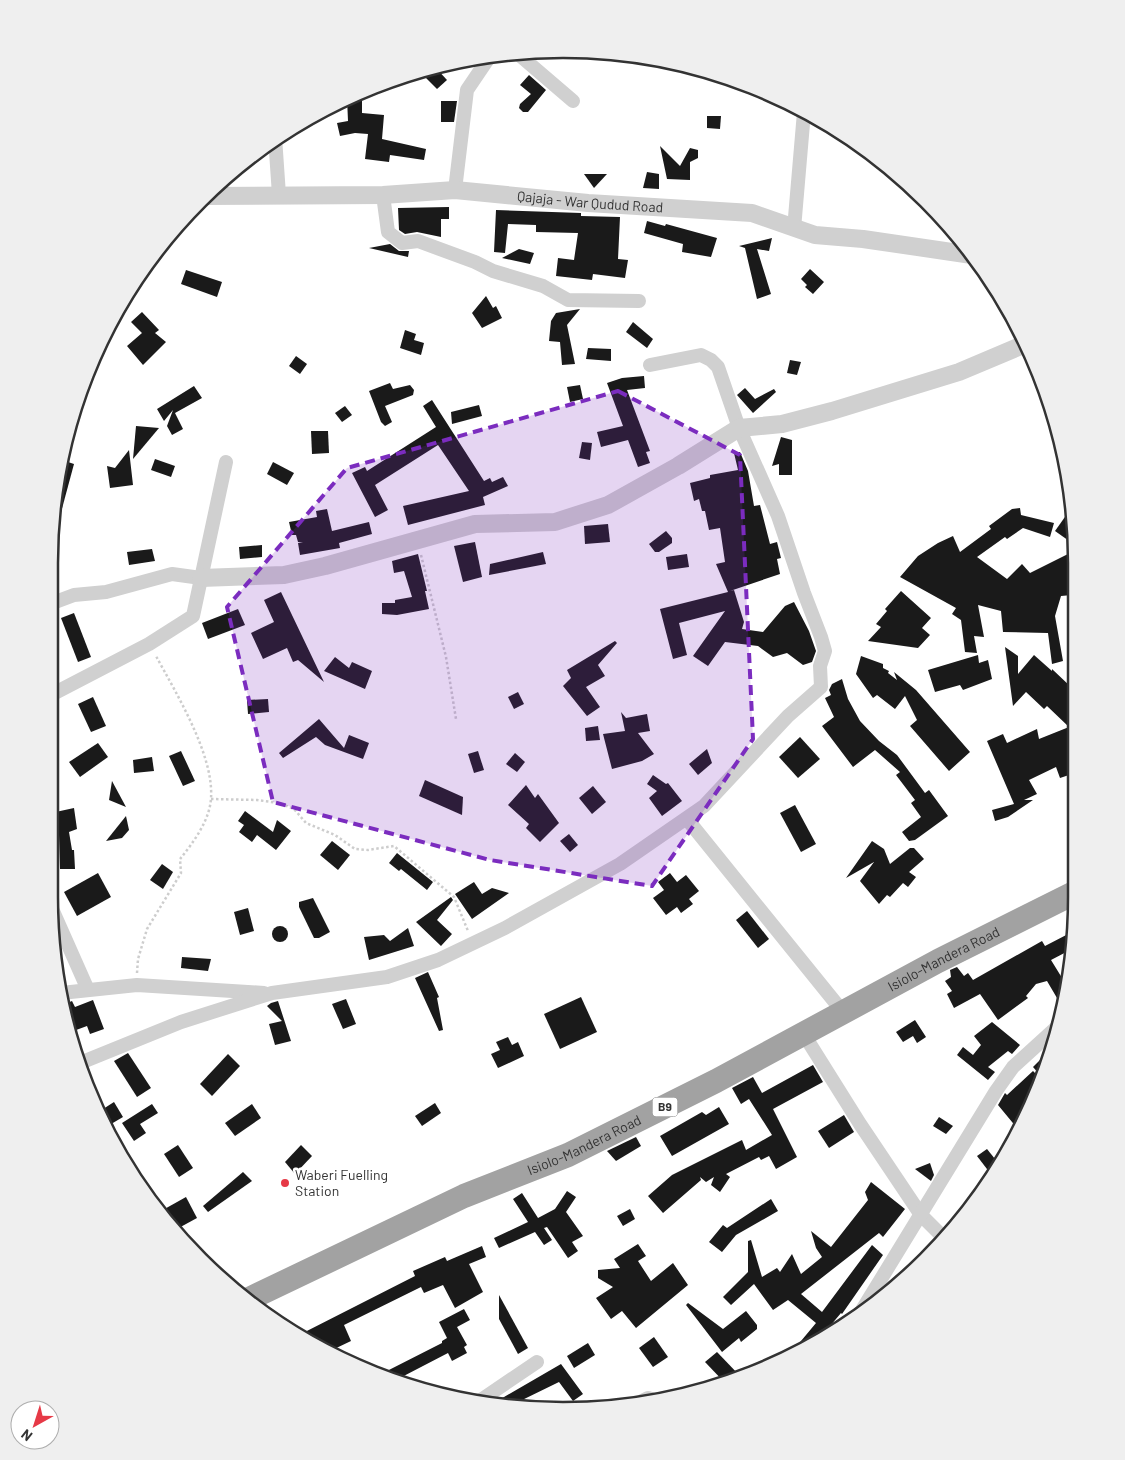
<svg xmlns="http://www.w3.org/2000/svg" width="1125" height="1460" viewBox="0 0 1125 1460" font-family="Barlow,sans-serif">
  <rect width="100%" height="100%" fill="#fff"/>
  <g fill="#1a1a1a">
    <polygon points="435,67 447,80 437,89 424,76"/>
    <polygon points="529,75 546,90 528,112 523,112 519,108 520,104 531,94 520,85"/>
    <polygon points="362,90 362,113 384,115 382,139 426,149 424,160 390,155 389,162 365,159 368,134 355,133 340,136 337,123 348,121 347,98"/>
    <polygon points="441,101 457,101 454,122 441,122"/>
    <polygon points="707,116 721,116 720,129 707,128"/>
    <polygon points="660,146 680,166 690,148 698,150 698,158 690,162 690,180 667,179"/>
    <polygon points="647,172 659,174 659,189 643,188"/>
    <polygon points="584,174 607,174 594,188"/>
    <polygon points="449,207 449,219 441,219 441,237 417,232 405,234 399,230 398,208"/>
    <polygon points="496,210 581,213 581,216 620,217 618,259 628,260 625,278 593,274 592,280 556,276 558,258 574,260 578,233 536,232 536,225 508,224 505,253 494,252"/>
    <polygon points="647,221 665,226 666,224 717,238 711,257 682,252 683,244 644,233"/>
    <polygon points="772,238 769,251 757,249 771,294 757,299 745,248 739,246"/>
    <polygon points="390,244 399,251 409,251 408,257 369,248"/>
    <polygon points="519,249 534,253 530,264 502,258"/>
    <polygon points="810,269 824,282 813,294 805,287 807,285 801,279"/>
    <polygon points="186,270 222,282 217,297 181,284"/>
    <polygon points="486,296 493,308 496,306 502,318 482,328 472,313"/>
    <polygon points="580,309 567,325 575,364 562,365 560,342 549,341 551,321 556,313"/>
    <polygon points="142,312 159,330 155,333 166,342 143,365 127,346 142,333 131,322"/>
    <polygon points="633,322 653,339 647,348 626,332"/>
    <polygon points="405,330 416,334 414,340 424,343 421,355 400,348"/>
    <polygon points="588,348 611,349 611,361 586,359"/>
    <polygon points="296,356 307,364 300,374 289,366"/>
    <polygon points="790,360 801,362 797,375 787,373"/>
    <polygon points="644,376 645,388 627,390 650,451 646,452 650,463 638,467 628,440 601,447 597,432 623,426 607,383 622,378"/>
    <polygon points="390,383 393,389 410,385 414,390 413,395 385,406 392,422 385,426 381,422 369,391"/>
    <polygon points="580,385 583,399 570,402 567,387"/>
    <polygon points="194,386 202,398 175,413 183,429 172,435 167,426 173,410 164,421 157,409"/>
    <polygon points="745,388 755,399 774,389 776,392 753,413 737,395"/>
    <polygon points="432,400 484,481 490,478 492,482 503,477 508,486 483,497 485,505 408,525 403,506 469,491 438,445 375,485 388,510 375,517 352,473 365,467 367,471 436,427 423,406"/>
    <polygon points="479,405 482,416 452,424 451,412"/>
    <polygon points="345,406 352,415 342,422 335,413"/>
    <polygon points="136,426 159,428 133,459"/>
    <polygon points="311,431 328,431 329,453 312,454"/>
    <polygon points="781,437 792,440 792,475 779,475 779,464 772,466"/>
    <polygon points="582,442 592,443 590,460 579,458"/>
    <polygon points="129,450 133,485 110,488 107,466 115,468"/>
    <polygon points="740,452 748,471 754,506 760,505 770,544 777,542 781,558 777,559 780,574 730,591 734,590 744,622 742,629 763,632 785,606 794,602 809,631 816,651 812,662 803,665 787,653 773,657 758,646 725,642 708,666 693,656 725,611 679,623 687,655 673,659 660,609 728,592 716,564 725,562 720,528 709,530 705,511 702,511 699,499 694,501 690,483 710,478 710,475 738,470 734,453"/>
    <polygon points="155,459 175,466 171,477 151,470"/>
    <polygon points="62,460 74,464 60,516 52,515"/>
    <polygon points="273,462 294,473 287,485 267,474"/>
    <polygon points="1072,507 1072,543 1055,531"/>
    <polygon points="1020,508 1021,515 1054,523 1050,537 1023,528 1007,539 1005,537 977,557 1007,579 1022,564 1030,573 1072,552 1072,595 1061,596 1055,616 1063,661 1052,664 1048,633 1003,632 1001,611 978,605 984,637 974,636 977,653 965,652 961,620 952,614 956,608 900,577 918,556 938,543 953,536 960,552 991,529 989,526 1012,509"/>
    <polygon points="327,509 332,531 369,522 372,534 339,543 340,548 300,555 298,543 303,543 298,542 296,535 292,535 289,522 317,517 316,511"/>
    <polygon points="608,524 610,542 585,544 584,526"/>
    <polygon points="666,531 672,538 672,543 659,552 655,552 649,544"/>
    <polygon points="475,542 482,577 463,582 454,546"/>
    <polygon points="262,545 262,557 240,559 239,547"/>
    <polygon points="152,549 155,561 129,565 127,552"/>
    <polygon points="543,552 546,564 489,575 490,564"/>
    <polygon points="418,554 427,591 425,591 429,609 397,615 382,614 382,603 395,603 395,600 412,597 404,571 394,573 392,561"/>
    <polygon points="687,554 689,567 668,570 666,557"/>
    <polygon points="901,591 931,618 922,628 930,635 918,648 868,641 881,627 876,624 887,611 885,609"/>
    <polygon points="281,592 324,682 298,660 293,662 287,648 263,659 251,633 274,622 264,600"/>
    <polygon points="238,609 245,625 208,639 202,623"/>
    <polygon points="74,613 91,657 78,662 61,618"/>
    <polygon points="615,641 617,643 598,665 605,676 586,687 600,707 587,716 563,686 571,678 567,670"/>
    <polygon points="1005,647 1018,656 1018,674 1034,655 1052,671 1052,669 1071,687 1068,691 1072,696 1072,774 1060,778 1056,767 1029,780 1037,794 1024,800 1033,800 1008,817 995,821 992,810 1014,804 987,741 1003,734 1007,743 1037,729 1039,739 1069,727 1047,706 1044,709 1026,692 1013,706"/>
    <polygon points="978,655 979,663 988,660 992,679 963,690 960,685 935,692 928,670"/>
    <polygon points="861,656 883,664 883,668 889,671 888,673 897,680 894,672 916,690 970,752 949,771 910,726 917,720 905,696 895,709 877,695 873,698 856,674"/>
    <polygon points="335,657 349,668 352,662 372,671 365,689 324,671"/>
    <polygon points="842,679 848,699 860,721 879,741 897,755 925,793 929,790 948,816 915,840 909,841 902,832 921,817 911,803 915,800 896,775 900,772 875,750 853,767 822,726 834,717 825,698 831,695 829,690 832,684"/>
    <polygon points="518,692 524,704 514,709 508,697"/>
    <polygon points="93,697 106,726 91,732 78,704"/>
    <polygon points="268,699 269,712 248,714 247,700"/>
    <polygon points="621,712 626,718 647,714 650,731 638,733 654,754 642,761 612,769 603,734 625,731"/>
    <polygon points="319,719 344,748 349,735 369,743 363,759 325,745 316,737 283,758 279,753"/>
    <polygon points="598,726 600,740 586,741 585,728"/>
    <polygon points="800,737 820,759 798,778 779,757"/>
    <polygon points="98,743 108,757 80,777 69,762"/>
    <polygon points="707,749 712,763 698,775 689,764"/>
    <polygon points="181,751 195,781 183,786 169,756"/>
    <polygon points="478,751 484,770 474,773 468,754"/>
    <polygon points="515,753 525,762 517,772 506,764"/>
    <polygon points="152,757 154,771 134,773 133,760"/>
    <polygon points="653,775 666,784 668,783 682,801 662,816 649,798 657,791 647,784"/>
    <polygon points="425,780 463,797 462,815 419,796"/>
    <polygon points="112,781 126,807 109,800"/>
    <polygon points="526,785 535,798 538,794 559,823 540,842 526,828 529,824 508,805"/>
    <polygon points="593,786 606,802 592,814 579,798"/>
    <polygon points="795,805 816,844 801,852 780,813"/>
    <polygon points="74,808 77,829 69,832 72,850 74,850 75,869 60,869 59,835 55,835 51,813"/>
    <polygon points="245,811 273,832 277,820 291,831 276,850 257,835 252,842 239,832 244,825 238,821"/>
    <polygon points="126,816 129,830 122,838 106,841"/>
    <polygon points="569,834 578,845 570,852 560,841"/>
    <polygon points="332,841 350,855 338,870 320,855"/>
    <polygon points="872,841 884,849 890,864 910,848 914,848 924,859 909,872 916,877 908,887 903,883 890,897 887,895 879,904 860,881 874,862 846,878"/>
    <polygon points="397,853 433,882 427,890 401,869 399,871 389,863"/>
    <polygon points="162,864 173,872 163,889 150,880"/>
    <polygon points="98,873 111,897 77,916 64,892"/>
    <polygon points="670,873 677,882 686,875 699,891 689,899 693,904 681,913 677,907 666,915 653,898 664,890 658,882"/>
    <polygon points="474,882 482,894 492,888 509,893 472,919 455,894"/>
    <polygon points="451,897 453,900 437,920 452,934 441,946 416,922"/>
    <polygon points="313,898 330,932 319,938 314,938 299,907 299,902"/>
    <polygon points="248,908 254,931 240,935 234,912"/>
    <polygon points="747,911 769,939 758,948 736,920"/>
    <circle cx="280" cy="934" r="8"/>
    <polygon points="408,928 414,946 369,960 364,937 384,935 390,941"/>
    <polygon points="1072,932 1072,949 1051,960 1067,986 1065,993 1057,998 1047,981 1036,984 1026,996 1028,998 998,1020 980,994 954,1008 947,994 952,991 945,981 951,977 950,970 957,967 964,976 968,973 973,980 1042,941 1045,946"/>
    <polygon points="182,957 211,959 208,971 181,968"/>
    <polygon points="428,972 439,997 437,998 443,1030 439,1031 415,978"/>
    <polygon points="581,997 597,1032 560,1049 544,1014"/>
    <polygon points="346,999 356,1024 343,1029 332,1004"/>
    <polygon points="93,1000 104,1029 90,1034 87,1026 68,1033 63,1005 72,1001 75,1007"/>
    <polygon points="278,1001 291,1041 275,1045 269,1024 282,1021 267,1006 271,1003"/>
    <polygon points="915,1020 926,1037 917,1043 913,1036 903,1042 896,1032"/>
    <polygon points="992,1022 1020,1045 1012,1054 1008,1051 988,1067 995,1072 988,1080 957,1055 963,1047 973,1055 981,1045 974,1036"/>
    <polygon points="508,1037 512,1045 518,1042 524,1056 498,1068 491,1054 500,1050 496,1042"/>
    <polygon points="1052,1048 1049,1063 1040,1075 1033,1067"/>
    <polygon points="128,1053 151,1088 137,1097 114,1061"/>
    <polygon points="228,1054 240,1066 212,1096 200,1084"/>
    <polygon points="813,1065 823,1082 773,1109 797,1157 776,1169 769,1156 761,1160 759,1157 726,1174 730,1177 720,1192 711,1185 714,1177 706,1182 700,1177 701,1180 663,1213 648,1196 672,1175 742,1140 746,1150 772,1135 749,1099 741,1104 732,1088 753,1077 762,1093"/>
    <polygon points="1033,1071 1041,1079 1017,1128 998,1105 1005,1093 1007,1095"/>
    <polygon points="114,1102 123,1117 106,1127 100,1111"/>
    <polygon points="435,1103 441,1113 422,1126 415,1116"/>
    <polygon points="152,1104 158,1113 140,1124 146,1133 134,1141 122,1123"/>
    <polygon points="252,1104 261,1118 235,1136 225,1123"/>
    <polygon points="719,1107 729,1124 672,1156 660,1136 702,1112 706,1115"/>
    <polygon points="844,1115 854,1132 829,1148 818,1131"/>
    <polygon points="939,1117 953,1126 946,1134 933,1126"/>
    <polygon points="636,1137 641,1146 616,1161 607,1151"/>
    <polygon points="178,1145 193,1168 179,1177 164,1154"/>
    <polygon points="301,1145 312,1156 295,1174 285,1162"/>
    <polygon points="987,1149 999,1164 990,1173 977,1156"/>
    <polygon points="930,1163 934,1175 931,1181 915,1169"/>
    <polygon points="243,1172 252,1181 208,1212 203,1206"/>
    <polygon points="871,1182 905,1209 883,1237 879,1233 801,1294 822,1312 872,1245 883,1255 842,1314 841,1313 820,1338 791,1353 816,1323 788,1300 773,1310 754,1284 731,1305 723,1297 748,1272 748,1241 751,1240 762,1277 777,1268 780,1272 792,1254 801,1274 822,1257 816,1248 811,1231 831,1247 868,1200 865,1192"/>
    <polygon points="567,1191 576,1197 566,1212 583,1236 572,1242 578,1251 568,1258 547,1227 544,1228 552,1240 544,1245 535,1232 499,1248 494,1238 528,1222 513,1199 522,1193 538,1218 555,1209"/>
    <polygon points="186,1197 197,1218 175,1230 161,1211"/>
    <polygon points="771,1199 778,1211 736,1235 722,1252 709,1242 723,1225 727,1228"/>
    <polygon points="630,1209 635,1219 623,1226 617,1216"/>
    <polygon points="638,1244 646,1256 638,1261 651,1281 673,1263 688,1285 636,1328 622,1311 611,1319 596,1298 613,1287 598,1278 598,1270 620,1268 614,1259"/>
    <polygon points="482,1246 486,1257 469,1264 483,1292 455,1308 443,1285 424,1293 421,1287 344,1325 351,1341 330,1351 306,1343 297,1336 415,1276 413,1271 445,1257 447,1261"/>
    <polygon points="499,1295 528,1348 518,1354 499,1319"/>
    <polygon points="688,1303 723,1329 746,1311 757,1325 757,1329 741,1342 739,1338 722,1352 686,1305"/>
    <polygon points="464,1309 470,1320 457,1327 467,1345 464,1347 467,1353 452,1361 448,1353 396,1380 381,1374 442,1343 442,1341 447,1338 439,1322"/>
    <polygon points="654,1337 668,1357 653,1367 639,1348"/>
    <polygon points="588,1343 595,1355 574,1368 567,1356"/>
    <polygon points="717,1352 741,1377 726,1384 705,1362"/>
    <polygon points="561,1364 583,1394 573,1401 559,1382 516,1403 520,1409 492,1404"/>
  </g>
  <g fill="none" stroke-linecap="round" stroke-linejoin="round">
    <g stroke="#cdcdcd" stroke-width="2.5" stroke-dasharray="2.5 2.5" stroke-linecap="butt">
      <polyline points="421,555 446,657 456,719"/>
      <polyline points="211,799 257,800 279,803 294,809 306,823 335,835 355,849 368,850 394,846 454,897 468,931"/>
      <path d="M137 973 138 959 147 929 181 873 180 859C193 843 210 820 211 798 214 755 176 693 156 656"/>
    </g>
    <g stroke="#d0d0d0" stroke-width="14">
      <polyline points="517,53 573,101"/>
      <polyline points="275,137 279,195"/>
      <polyline points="455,190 467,90 490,56"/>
      <polyline points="383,195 388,232 402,243 418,241 475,262 493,271 543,286 568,300 639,301"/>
      <polyline points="794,229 804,112"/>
      <polyline points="50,604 74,595 106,592 172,574 201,578"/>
      <polyline points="49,696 149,644 193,616 226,462"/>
      <polyline points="687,819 843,1012"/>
      <polyline points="49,902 88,990"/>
      <polyline points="61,993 137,985 264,993"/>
      <polyline points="803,1033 860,1124 921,1215 944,1238"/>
      <polyline points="80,1063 181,1022 272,993 387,977 438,960 505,928 620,864 704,806 788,716 821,687 820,666 825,651 821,637 804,593 778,516 739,428 718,367 711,360 701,355 650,365"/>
      <polyline points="859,1315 996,1091 1013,1067 1057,1027"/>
      <polyline points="642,1401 648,1398 651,1399"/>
      <polyline points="478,1402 537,1362"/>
    </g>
    <g stroke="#d0d0d0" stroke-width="18">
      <path id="s1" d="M203 196 383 195 455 190 588 203 752 213 815 235 863 239 972 255"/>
      <polyline points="201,578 284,575 325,566 475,524 555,522 608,505 678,466 739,428 782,424 832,411 959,372 1023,345"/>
    </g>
    <path stroke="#a2a2a2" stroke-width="24" id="s2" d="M249 1299 464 1196 568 1155 716 1081 938 961 1072 894"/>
  </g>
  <path fill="#7b2cbf" fill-opacity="0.2" stroke="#7b2cbf" stroke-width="4" stroke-dasharray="10 6" stroke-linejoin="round" d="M618 391 740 455 753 739 652 886 490 860 273 802 227 607 347 468Z"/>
  <circle fill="#e63946" stroke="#fff" stroke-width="2" cx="285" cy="1183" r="5"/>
  <g text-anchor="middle" stroke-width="5" stroke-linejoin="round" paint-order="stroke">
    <rect fill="#fff" stroke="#707070" stroke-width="1" x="652.5" y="1097.5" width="25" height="19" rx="4"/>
    <g font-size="12" font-weight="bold" fill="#333">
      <text x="665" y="1111">B9</text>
    </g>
    <g font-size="14" fill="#333" stroke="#fff">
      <text dy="5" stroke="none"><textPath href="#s1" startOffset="388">Qajaja - War Qudud Road</textPath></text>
      <text dy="5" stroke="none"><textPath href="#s2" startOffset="774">Isiolo-Mandera Road</textPath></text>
      <text dy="5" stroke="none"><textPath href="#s2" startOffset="369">Isiolo-Mandera Road</textPath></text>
    </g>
    <g font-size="14" fill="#333" stroke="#fff" text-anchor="start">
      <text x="295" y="1180">Waberi Fuelling<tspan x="295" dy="16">Station</tspan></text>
    </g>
  </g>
  <path d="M0 0H1125V1460H0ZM563 58H563A505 505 0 0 1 1068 563V897A505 505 0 0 1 563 1402H563A505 505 0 0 1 58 897V563A505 505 0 0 1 563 58Z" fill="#efefef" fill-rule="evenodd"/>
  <path fill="none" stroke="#333" stroke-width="2.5" d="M563 58H563A505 505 0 0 1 1068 563V897A505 505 0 0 1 563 1402H563A505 505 0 0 1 58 897V563A505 505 0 0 1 563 58Z"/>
  <g transform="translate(35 1425) rotate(219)"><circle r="24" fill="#ffffff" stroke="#adadad"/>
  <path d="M0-4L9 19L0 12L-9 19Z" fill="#e63946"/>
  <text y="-8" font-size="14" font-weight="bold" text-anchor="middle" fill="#333333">N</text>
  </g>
</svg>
